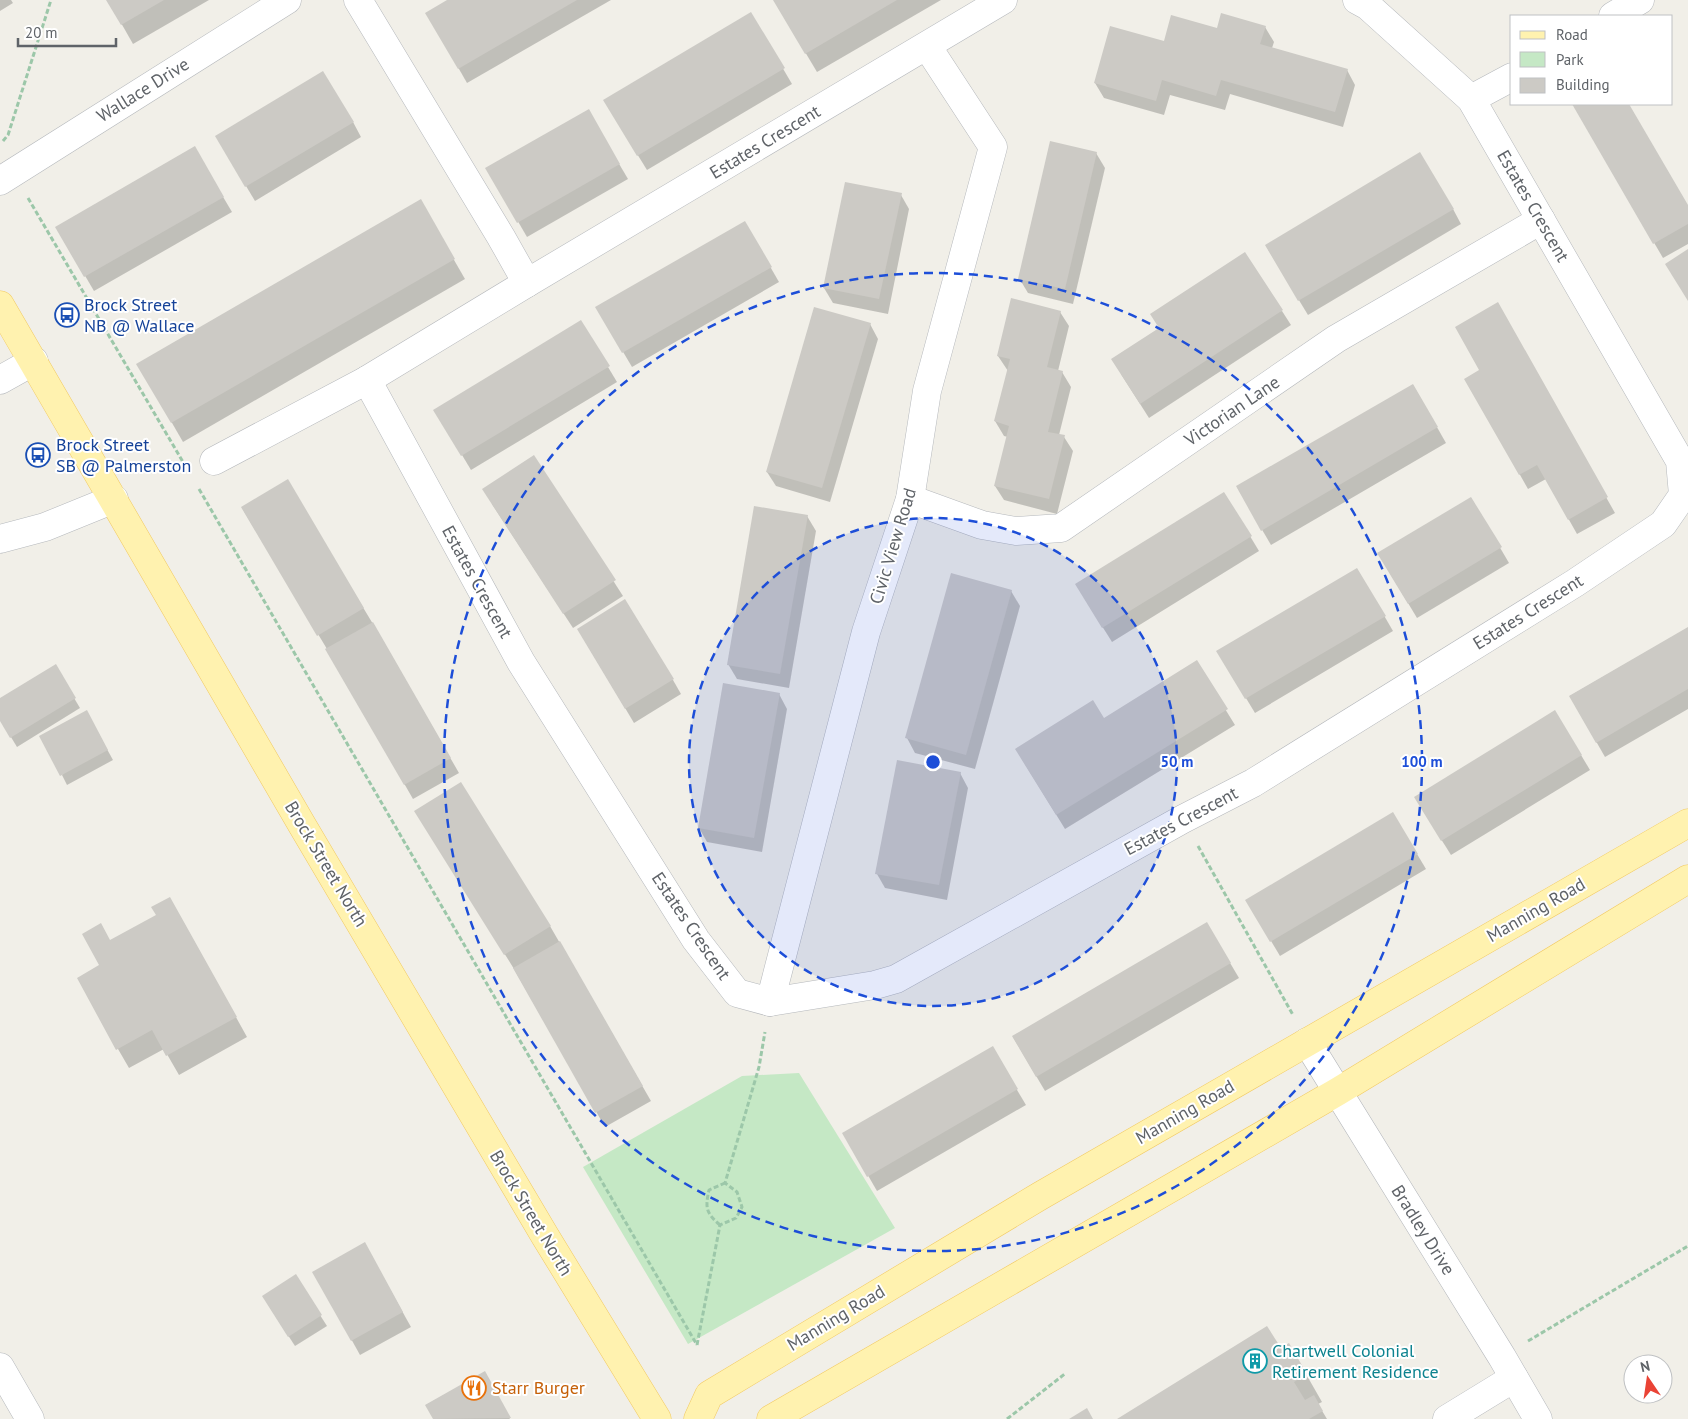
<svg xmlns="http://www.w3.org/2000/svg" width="1688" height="1419" viewBox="0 0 1688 1419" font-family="'PT Sans',sans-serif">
  <rect width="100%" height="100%" fill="#f1efe8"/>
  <polygon fill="#c5e8c5" points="799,1073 895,1228 688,1344 583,1167 742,1076"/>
  <g fill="#0003">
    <polygon points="0,0 11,0 13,3 0,11"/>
    <polygon points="108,0 209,0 133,44"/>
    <polygon points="449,0 611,0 467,83 427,13"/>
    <polygon points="774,0 941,0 817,72"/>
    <polygon points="751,14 792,84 647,170 613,115"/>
    <polygon points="1265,27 1274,42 1272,48 1347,70 1355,85 1343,127 1230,94 1225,110 1170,95 1164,115 1104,98 1095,83 1165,43 1218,30"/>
    <polygon points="1573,104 1628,104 1688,208 1688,244 1663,258"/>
    <polygon points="588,111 628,179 527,237 487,168"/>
    <polygon points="353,122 361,137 255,201 216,136"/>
    <polygon points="194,148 232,212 94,291 57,228"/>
    <polygon points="1096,153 1105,168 1073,304 1028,293 1019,278"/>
    <polygon points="901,195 909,209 888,314 833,303 824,288"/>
    <polygon points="420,201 465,279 183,442 138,364"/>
    <polygon points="1453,209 1461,224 1308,315 1266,246"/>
    <polygon points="745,223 779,282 632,367 597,308"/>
    <polygon points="1497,304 1615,513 1577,534 1546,479 1528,489 1466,379 1481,370"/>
    <polygon points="1282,311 1291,325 1149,418 1121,374 1160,329"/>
    <polygon points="1060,312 1069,326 1058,371 1062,372 1071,387 1059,435 1064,437 1073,451 1057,514 1004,500 995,486 1008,437 1004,436 995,421 1008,371 998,356"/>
    <polygon points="870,324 878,339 830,502 776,486 767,472"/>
    <polygon points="608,367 617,382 471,470 444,425"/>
    <polygon points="1413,385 1446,443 1271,545 1237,487"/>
    <polygon points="534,457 623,596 573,628 492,504"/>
    <polygon points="287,481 373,624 459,773 413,799 327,649 242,508"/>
    <polygon points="1224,493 1259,551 1112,642 1085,599"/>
    <polygon points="1471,498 1509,563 1417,618 1387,568"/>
    <polygon points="807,516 816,531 789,688 737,679 728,664"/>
    <polygon points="1357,569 1393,631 1255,713 1218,652"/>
    <polygon points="1011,591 1020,606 975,769 915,753 907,738"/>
    <polygon points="1688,628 1688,709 1605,757 1570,696"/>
    <polygon points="587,644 673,680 681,694 634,723"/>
    <polygon points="1196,662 1235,725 1065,829 1025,764 1104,720"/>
    <polygon points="55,666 80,708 17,747 0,719 0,699"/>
    <polygon points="779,694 787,709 762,852 707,842 699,828"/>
    <polygon points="92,722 113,760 67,785 62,775"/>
    <polygon points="1581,755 1590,770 1451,855 1424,812"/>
    <polygon points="960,773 968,788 947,900 885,888 877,874"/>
    <polygon points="1393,814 1426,869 1280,956 1247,901"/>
    <polygon points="425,826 550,926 651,1101 605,1127 514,969"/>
    <polygon points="181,918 247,1037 179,1075 164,1049 129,1068 118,1049 110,942"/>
    <polygon points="1207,924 1239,978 1045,1091 1013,1037"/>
    <polygon points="992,1048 1026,1105 877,1191 844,1134"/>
    <polygon points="373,1259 411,1327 360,1355 314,1272"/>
    <polygon points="295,1276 327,1326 295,1346 269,1306"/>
    <polygon points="1280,1350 1306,1374 1322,1402 1318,1404 1327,1419 1119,1419"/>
    <polygon points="484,1373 510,1419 434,1419 426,1405"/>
  </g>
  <g fill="#cccac5">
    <polygon points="106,0 164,0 121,25"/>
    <polygon points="447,0 577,0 458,69 425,13"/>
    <polygon points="773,0 897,0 805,54"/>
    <polygon points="751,12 785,68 637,156 603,100"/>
    <polygon points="1221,13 1266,26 1260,44 1348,69 1335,112 1221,80 1216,96 1162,80 1156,101 1094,83 1110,26 1164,41 1171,15 1217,28"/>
    <polygon points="323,71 354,122 245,187 215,136"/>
    <polygon points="1572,104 1629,104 1688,205 1688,224 1653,244"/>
    <polygon points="589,109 620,164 517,223 485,168"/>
    <polygon points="1050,141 1097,152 1065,289 1018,279"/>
    <polygon points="195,146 224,197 84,277 55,227"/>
    <polygon points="1420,152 1454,209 1298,301 1265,245"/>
    <polygon points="845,182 902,193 879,299 823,288"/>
    <polygon points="421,199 455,259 171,423 136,364"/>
    <polygon points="745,221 772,267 622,353 595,307"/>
    <polygon points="1688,249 1688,301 1665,264"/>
    <polygon points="1245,252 1283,310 1140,404 1111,359 1159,328 1150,314"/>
    <polygon points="1011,298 1061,311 1047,367 1063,371 1048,432 1065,435 1049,499 994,486 1009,426 994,421 1010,359 997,356"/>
    <polygon points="1498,302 1608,497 1568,520 1537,465 1519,475 1464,379 1479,370 1455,327"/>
    <polygon points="814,307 871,323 822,488 766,472"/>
    <polygon points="581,320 610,366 461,456 433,410"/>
    <polygon points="1413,384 1438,427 1261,531 1236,486"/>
    <polygon points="534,455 616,580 563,614 482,489"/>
    <polygon points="288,479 364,608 317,636 241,507"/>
    <polygon points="1224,492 1252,536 1102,628 1075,584"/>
    <polygon points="1471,497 1502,547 1408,604 1377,553"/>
    <polygon points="754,506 808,515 780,674 727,665"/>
    <polygon points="1357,568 1386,616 1245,699 1216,651"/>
    <polygon points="951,573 1012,590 966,755 905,738"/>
    <polygon points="625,599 674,679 625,709 577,629"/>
    <polygon points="373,622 451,758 404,785 325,649"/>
    <polygon points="1688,627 1688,689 1596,743 1569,696"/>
    <polygon points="1197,660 1228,709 1056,815 1015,749 1093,700 1104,718"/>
    <polygon points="56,664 76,698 10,738 0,721 0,698"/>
    <polygon points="723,683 780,693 754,838 698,828"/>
    <polygon points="87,710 108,750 60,776 39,736"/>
    <polygon points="1555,710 1582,755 1441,841 1414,797"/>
    <polygon points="897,760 961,772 939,885 875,874"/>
    <polygon points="461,782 551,926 504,955 414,811"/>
    <polygon points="1393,812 1418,854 1270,942 1245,900"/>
    <polygon points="170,897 237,1017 166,1056 152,1030 116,1050 77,978 99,965 82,934 101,923 110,940 156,915 151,907"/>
    <polygon points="1207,922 1231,963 1036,1077 1012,1036"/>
    <polygon points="560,941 643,1086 595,1113 513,968"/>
    <polygon points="993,1046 1018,1089 867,1177 842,1133"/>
    <polygon points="365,1242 403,1312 351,1341 312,1272"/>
    <polygon points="296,1274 322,1315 288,1337 262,1296"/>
    <polygon points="1267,1326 1281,1348 1289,1343 1307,1374 1294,1382 1305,1400 1314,1395 1323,1411 1309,1419 1117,1419"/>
    <polygon points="485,1371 511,1418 433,1419 425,1405"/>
    <polygon points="1087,1408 1093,1419 1069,1419"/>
  </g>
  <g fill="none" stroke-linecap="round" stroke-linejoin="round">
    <g stroke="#b5b8bc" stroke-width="29">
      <g id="minor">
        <polyline points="358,0 501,237 527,283"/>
        <polyline points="1613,16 1640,0"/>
        <polyline points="1471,99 1512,77"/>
        <polyline points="0,181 287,0"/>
        <polyline points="0,380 34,361"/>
        <polyline points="367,380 521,662 696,940 737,993 770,1002 875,985 896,979 1183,819 1253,783 1575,583 1663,524 1683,495 1680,461 1471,99 1368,6 1357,0"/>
        <polyline points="214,461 367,380 527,283 1003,0"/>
        <polyline points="910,499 982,525 1016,531 1061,528 1336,339 1541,220"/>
        <polyline points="0,539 45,527 114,499"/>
        <polyline points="770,1002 866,632 910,499 927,391 993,147 927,46"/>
        <polyline points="1307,1042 1502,1357 1538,1419"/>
        <polyline points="0,1367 30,1419"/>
        <polyline points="1447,1419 1514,1378"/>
      </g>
    </g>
    <g stroke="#f2c960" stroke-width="29">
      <g id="major">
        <polyline points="0,305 302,825 545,1236 657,1419"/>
        <polyline points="698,1419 709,1395 1040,1196 1688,823"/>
        <polyline points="771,1419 1337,1092 1688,879"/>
      </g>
    </g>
    <g stroke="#9cc7a9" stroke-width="3" stroke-dasharray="5 2.5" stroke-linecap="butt">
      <polyline points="3,141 8,135 51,0"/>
      <polyline points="28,198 183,462"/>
      <polyline points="199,489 697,1345"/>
      <polyline points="1198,846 1293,1015"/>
      <path d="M720 1225C706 1213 705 1208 709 1190L725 1183"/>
      <polyline points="1528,1341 1688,1246"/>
      <polyline points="697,1345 720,1225 736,1218 742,1207 737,1192 725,1183 759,1067 765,1032"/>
      <polyline points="1007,1419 1066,1373"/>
    </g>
    <use href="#minor" stroke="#fff" stroke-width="28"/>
    <use href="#major" stroke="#fff2af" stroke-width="28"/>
  </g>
  <circle cx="933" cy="762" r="244" fill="#1d4ed8" fill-opacity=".12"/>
  <g fill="none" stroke="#1d4ed8" stroke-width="2.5" stroke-dasharray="9 6">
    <circle cx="933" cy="762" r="244"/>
    <circle cx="933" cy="762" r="489"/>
  </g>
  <defs>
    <g id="bus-ring" transform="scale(1.25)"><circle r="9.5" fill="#fff" stroke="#1a4fb4" stroke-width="1.5"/><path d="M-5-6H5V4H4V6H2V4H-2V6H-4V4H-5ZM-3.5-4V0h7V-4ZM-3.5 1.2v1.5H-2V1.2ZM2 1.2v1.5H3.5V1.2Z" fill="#1a4fb4"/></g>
    <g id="building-ring" transform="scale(1.25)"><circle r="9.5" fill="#fff" stroke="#0f9aa8" stroke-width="1.5"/><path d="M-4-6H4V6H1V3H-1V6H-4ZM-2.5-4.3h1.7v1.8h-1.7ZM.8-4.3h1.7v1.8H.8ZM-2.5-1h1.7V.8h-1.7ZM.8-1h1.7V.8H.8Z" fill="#0f9aa8"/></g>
    <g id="restaurant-ring" transform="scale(1.25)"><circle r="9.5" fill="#fff" stroke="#e8710a" stroke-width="1.5"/><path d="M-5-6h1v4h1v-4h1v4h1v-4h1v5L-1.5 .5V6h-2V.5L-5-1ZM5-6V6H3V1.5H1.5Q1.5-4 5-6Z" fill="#e8710a"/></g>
  </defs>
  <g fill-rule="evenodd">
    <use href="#bus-ring" x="67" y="315"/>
    <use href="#bus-ring" x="38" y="455"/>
    <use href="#building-ring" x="1255" y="1361"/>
    <use href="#restaurant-ring" x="474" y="1388"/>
  </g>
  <g text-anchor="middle" stroke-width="4" stroke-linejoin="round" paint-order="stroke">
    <g font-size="18" fill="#5f6368" stroke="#fff">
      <text transform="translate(143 90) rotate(-32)" y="6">Wallace Drive</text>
      <text transform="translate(765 142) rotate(-31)" y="6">Estates Crescent</text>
      <text transform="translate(1533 206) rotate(60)" y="6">Estates Crescent</text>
      <text transform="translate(1232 411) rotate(-34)" y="6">Victorian Lane</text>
      <text transform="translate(893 546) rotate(-73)" y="6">Civic View Road</text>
      <text transform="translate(477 582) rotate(61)" y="6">Estates Crescent</text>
      <text transform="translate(1528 612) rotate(-32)" y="6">Estates Crescent</text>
      <text transform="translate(1181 821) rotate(-28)" y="6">Estates Crescent</text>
      <text transform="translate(326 864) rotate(59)" y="6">Brock Street North</text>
      <text transform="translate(1536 910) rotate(-30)" y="6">Manning Road</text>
      <text transform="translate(691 926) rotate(56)" y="6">Estates Crescent</text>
      <text transform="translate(1185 1112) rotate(-30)" y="6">Manning Road</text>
      <text transform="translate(531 1213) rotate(59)" y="6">Brock Street North</text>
      <text transform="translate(1423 1230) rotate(58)" y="6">Bradley Drive</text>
      <text transform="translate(836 1318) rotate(-31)" y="6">Manning Road</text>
    </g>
    <g font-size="18" fill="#164399" stroke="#fff" text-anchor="start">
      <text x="84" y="311">Brock Street<tspan x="84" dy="21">NB @ Wallace</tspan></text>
      <text x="56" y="451">Brock Street<tspan x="56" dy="21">SB @ Palmerston</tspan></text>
    </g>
    <g font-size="18" fill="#0d838f" stroke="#fff" text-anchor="start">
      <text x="1272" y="1357">Chartwell Colonial<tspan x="1272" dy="21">Retirement Residence</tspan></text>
    </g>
    <g font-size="18" fill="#c56008" stroke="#fff" text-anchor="start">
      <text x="492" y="1394">Starr Burger</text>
    </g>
  </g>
  <circle cx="933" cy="762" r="8" fill="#1d4ed8" stroke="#fff" stroke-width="2.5"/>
  <g font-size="15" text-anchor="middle" font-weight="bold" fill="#1d4ed8" stroke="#fff" stroke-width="4" stroke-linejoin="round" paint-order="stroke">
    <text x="1177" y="767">50 m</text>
    <text x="1422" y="767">100 m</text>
  </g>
  <rect x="1510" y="15" width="162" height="90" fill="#ffffff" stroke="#bfc1c3"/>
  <rect x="1520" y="31" width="25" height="8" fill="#fff2af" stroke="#bfc1c3"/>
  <text x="1556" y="40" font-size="15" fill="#5f6368">Road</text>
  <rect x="1520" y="52" width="25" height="15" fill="#c5e8c5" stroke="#bfc1c3"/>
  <text x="1556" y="65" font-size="15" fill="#5f6368">Park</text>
  <rect x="1520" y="78" width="25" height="15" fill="#cccac5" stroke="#bfc1c3"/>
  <text x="1556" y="90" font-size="15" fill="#5f6368">Building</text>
  <g transform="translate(1648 1379) rotate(347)"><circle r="24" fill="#ffffff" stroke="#bfc1c3"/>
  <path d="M0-4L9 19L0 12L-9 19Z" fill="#ea4335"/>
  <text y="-8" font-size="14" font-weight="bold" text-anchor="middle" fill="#5f6368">N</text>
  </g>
  <path d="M18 38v8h98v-8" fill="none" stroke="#5f6368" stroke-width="2.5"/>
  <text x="25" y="38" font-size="15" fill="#5f6368" stroke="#ffffff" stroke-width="4" paint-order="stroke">20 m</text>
</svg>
